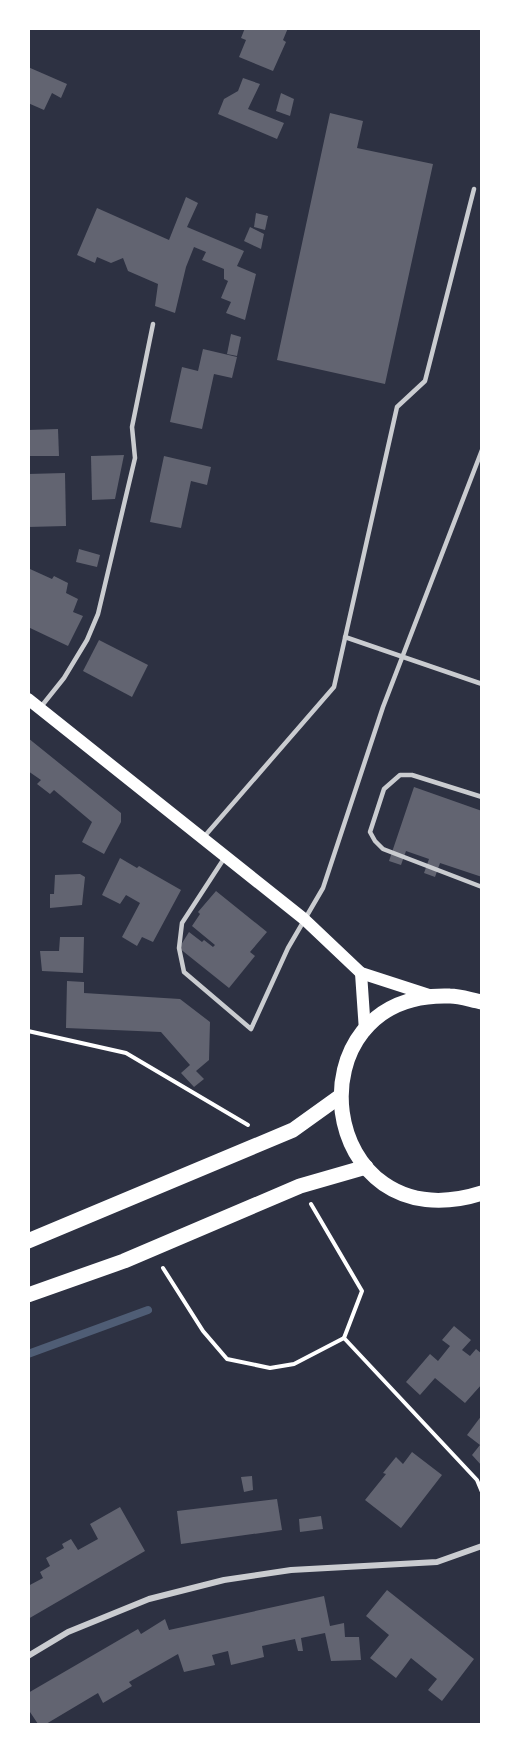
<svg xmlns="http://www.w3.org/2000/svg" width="510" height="1753" viewBox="0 0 510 1753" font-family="'Exo 2',sans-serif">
  <rect width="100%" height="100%" fill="#2d3142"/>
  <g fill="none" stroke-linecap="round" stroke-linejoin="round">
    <polyline stroke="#4f5d75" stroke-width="8" points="28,1354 148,1310"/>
  </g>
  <g fill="#626471">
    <polygon points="245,28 288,28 283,40 286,42 273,71 239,57 246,40 241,38"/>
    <polygon points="28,67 67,84 61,98 52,93 44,110 28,103"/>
    <polygon points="243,78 260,84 248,109 284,123 277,139 218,114 224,99 238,91"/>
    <polygon points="281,93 294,99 290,116 276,111"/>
    <polygon points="330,113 363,121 357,148 433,164 385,384 277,360"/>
    <polygon points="186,197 198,203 187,227 244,251 237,266 256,274 245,320 226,313 231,302 221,298 228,281 224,279 224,269 202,260 206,252 194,247 186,267 175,313 155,306 158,284 128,271 123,258 111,263 97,257 95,263 77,255 97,208 169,240"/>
    <polygon points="256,213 268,216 265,230 254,227"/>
    <polygon points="250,227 264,234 261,249 244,241"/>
    <polygon points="231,334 241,337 237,356 227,354"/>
    <polygon points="203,349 237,357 232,378 214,374 202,429 170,422 182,367 198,371"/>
    <polygon points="58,429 59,456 28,456 28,430"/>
    <polygon points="124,455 115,499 92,500 91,456"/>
    <polygon points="164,456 211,467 207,485 191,481 181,528 150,522"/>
    <polygon points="65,473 66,526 28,527 28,474"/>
    <polygon points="79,549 100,555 97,567 76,562"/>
    <polygon points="30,569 52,579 54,576 68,583 66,593 78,599 73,612 83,616 68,646 28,627"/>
    <polygon points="99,640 148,665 132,697 83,671"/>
    <polygon points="28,738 121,813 121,822 104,854 82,842 92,822 54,790 50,794 37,784 41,780 28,771"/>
    <polygon points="414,787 482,811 482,877 440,863 435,877 424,873 429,859 406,851 401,865 389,861"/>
    <polygon points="120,858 137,868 139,866 181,890 153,942 142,937 137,946 122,937 140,903 126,895 120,904 102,895"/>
    <polygon points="80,874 85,877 82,905 50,908 50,894 54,894 55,875"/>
    <polygon points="216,891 267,932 250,952 255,956 229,988 179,948 189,932 202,942 204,940 213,947 215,945 192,926 200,914 198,912"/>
    <polygon points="60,937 84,937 83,973 42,971 40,951 59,951"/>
    <polygon points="67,981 84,982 84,993 180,999 210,1022 209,1060 196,1071 204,1079 194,1087 181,1073 190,1065 161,1032 66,1028"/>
    <polygon points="454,1326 471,1340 462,1350 470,1356 476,1349 482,1354 482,1384 465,1403 435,1378 420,1395 406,1382 430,1354 438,1361 450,1346 442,1340"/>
    <polygon points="482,1415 482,1466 472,1455 480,1445 467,1435"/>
    <polygon points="412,1452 442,1475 401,1528 365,1500 386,1474 383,1473 396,1457 403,1464"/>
    <polygon points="252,1476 253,1490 244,1492 241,1477"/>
    <polygon points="277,1499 282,1530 181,1544 177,1511"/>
    <polygon points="120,1507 145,1551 28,1619 28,1586 43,1578 40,1572 50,1566 46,1558 64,1548 62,1544 71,1539 78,1550 98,1539 90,1524"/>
    <polygon points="321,1516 323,1529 300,1532 299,1519"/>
    <polygon points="387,1590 474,1659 442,1701 428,1690 437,1679 411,1658 396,1678 370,1658 389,1635 366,1616"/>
    <polygon points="324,1596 330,1626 344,1623 345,1637 359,1637 361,1660 331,1661 325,1633 301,1638 303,1651 298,1651 295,1639 262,1646 264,1657 231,1665 228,1651 212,1655 215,1665 184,1672 178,1654 129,1682 132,1686 103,1703 98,1693 46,1724 38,1724 28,1709 28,1693 138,1629 141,1634 165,1619 169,1630"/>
  </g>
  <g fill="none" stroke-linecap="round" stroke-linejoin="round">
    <g stroke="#fff" stroke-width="4">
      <polyline points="28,1031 126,1053 248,1125"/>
      <polyline points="311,1204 362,1291 344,1338 477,1480 482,1492"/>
      <polyline points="163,1268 203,1331 227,1359 270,1368 294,1364 344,1338"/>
    </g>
    <g stroke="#caccd0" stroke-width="4.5">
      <polyline points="345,637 482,684"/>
      <polyline points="40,708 64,678 87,640 98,614 135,458 132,427 153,324"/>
      <polyline points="482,797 412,775 400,775 384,789 370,832 375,841 383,849 482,887"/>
      <polyline points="203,838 334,687 397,407 425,381 474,189"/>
      <polyline points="225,857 182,923 179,948 184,972 251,1029 288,948 323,888 383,707 482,450"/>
    </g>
    <polyline stroke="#caccd0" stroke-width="6" points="28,1656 68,1632 149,1599 224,1580 291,1570 437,1562 482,1546"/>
    <g stroke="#fff" stroke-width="12">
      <polyline points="28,699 304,919 361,973 432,996"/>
      <polyline points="361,973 365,1031"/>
    </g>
    <g stroke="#fff" stroke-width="15">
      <path d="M482 1002C471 1000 460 996 450 996 287 990 315 1246 482 1193"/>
      <polyline points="28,1241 293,1130 339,1097"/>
      <polyline points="28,1295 124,1261 300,1186 366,1167"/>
    </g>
  </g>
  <rect width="510" height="1753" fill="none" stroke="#ffffff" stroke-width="60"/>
</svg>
